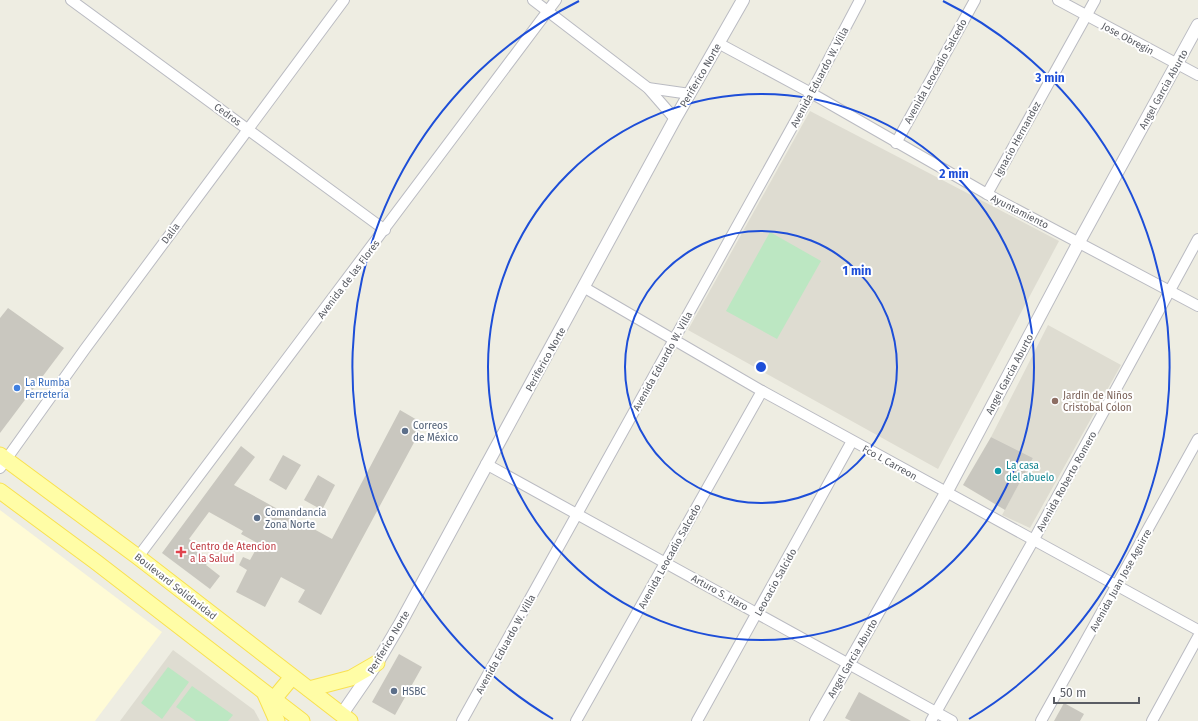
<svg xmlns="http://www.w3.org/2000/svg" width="1198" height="721" viewBox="0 0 1198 721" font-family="'Fira Sans',sans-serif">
  <rect width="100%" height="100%" fill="#eeede2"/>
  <polygon fill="#fffbd6" points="0,510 162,632 95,721 0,721"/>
  <g fill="#dedcd1">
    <polygon points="810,111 1059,241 938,469 688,330"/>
    <polygon points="1048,325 1121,365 1030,528 1002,515 1033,458 991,437"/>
    <polygon points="173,650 254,710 260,721 120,721"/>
  </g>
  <g fill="#bce7c2">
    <polygon points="770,232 821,261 777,339 726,311"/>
    <polygon points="168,667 189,682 162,719 141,703"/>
    <polygon points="192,686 233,715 228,721 196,721 176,707"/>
  </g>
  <g fill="#c9c7bf">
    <polygon points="8,308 64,348 0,433 0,318"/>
    <polygon points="400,410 424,424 321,615 298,602 305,590 281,577 265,607 236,592 247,570 239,565 243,557 250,560 259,544 241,534 243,531 209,512 189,539 200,547 198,550 210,560 206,565 220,576 210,589 162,553 241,446 255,457 234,485 332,539"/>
    <polygon points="991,437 1033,458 1005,510 963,485"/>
    <polygon points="283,455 301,465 286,490 269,480"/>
    <polygon points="318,475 335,485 322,510 304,500"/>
    <polygon points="399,654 422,667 395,715 372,702"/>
    <polygon points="859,692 911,721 851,721 845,718"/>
    <polygon points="1064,703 1084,714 1080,721 1054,721"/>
  </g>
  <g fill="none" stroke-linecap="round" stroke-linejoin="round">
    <g stroke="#babbc2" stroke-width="12">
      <g id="minor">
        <polyline points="71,0 385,230"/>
        <polyline points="533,0 648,88 675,119"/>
        <polyline points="1058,0 1198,75"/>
        <polyline points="718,43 811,93 987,194 1198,306"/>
        <polyline points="648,88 690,94"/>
        <polyline points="896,143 975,0"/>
        <polyline points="987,194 1095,0"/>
        <polyline points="585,288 762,391 1198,630"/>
        <polyline points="486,464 952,721"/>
        <polyline points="0,468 85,349 344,0"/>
        <polyline points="138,557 556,0"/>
        <polyline points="462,721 811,93 860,0"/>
        <polyline points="576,721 762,391"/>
        <polyline points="697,721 852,441"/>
        <polyline points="931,721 1033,541 1198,239"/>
        <polyline points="1041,721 1198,439"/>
        <polyline points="1152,721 1198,637"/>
      </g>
    </g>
    <g stroke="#babbc2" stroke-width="14">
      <g id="tertiary">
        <polyline points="342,714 377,663 400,624 675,119 743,0"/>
        <polyline points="816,721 946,493 1079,242 1198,25"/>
      </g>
    </g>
    <g stroke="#f9e150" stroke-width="17">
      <g id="primary">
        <polyline points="0,455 138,557 350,721"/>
        <polyline points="0,491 96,562 302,721"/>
        <polyline points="309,689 351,678 377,663"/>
        <polyline points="265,694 277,721"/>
        <polyline points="273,700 292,677"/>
      </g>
    </g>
    <use href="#minor" stroke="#fff" stroke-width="10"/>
    <use href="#tertiary" stroke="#fff" stroke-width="12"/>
    <use href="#primary" stroke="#fffda6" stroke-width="15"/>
  </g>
  <g fill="none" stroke="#1d4ed8" stroke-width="2">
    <circle cx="761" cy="367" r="136"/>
    <circle cx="761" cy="367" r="273"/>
    <path d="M553 719A409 409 0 0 1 579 1M943 1A409 409 0 0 1 969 719"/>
  </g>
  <circle fill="#3f7fe0" stroke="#fff" stroke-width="1.5" cx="17" cy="388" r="4"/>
  <circle fill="#8d6e63" stroke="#fff" stroke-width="1.5" cx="1055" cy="401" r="4"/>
  <g fill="#5c6f8a" stroke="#fff" stroke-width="1.5">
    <circle cx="405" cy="431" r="4"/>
    <circle cx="257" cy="518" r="4"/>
    <circle cx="394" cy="691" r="4"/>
  </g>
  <circle fill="#0f9aa8" stroke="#fff" stroke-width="1.5" cx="998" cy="471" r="4"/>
  <path fill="#e0444e" stroke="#fff" stroke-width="1.5" d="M179 546h4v4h4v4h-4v4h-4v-4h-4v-4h4z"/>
  <g text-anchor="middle" stroke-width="4" stroke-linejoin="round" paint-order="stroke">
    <g font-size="10" fill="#5a5d64" stroke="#fff">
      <text transform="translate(1128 38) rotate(28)" y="4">Jose Obregin</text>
      <text transform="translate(935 71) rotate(-61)" y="4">Avenida Leocadio Salcedo</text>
      <text transform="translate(700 75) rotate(-60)" y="4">Periferico Norte</text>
      <text transform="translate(819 77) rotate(-62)" y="4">Avenida Eduardo W. Villa</text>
      <text transform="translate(1163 89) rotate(-61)" y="4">Angel Garcia Aburto</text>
      <text transform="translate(228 114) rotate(36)" y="4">Cedros</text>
      <text transform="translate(1017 139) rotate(-61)" y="4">Ignacio Hernandez</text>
      <text transform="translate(1020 211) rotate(27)" y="4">Ayuntamiento</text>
      <text transform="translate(170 233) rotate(-53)" y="4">Dalia</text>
      <text transform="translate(348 279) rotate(-53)" y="4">Avenida de las Flores</text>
      <text transform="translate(545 359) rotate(-61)" y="4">Periferico Norte</text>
      <text transform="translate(662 361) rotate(-61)" y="4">Avenida Eduardo W. Villa</text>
      <text transform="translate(1009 374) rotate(-62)" y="4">Angel Garcia Aburto</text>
      <text transform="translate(890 462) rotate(29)" y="4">Fco L Carreon</text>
      <text transform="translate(1066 481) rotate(-61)" y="4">Avenida Roberto Romero</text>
      <text transform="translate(669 556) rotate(-61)" y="4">Avenida Leocadio Salcedo</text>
      <text transform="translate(1120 580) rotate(-61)" y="4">Avenida Juan Jose Aguirre</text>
      <text transform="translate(775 582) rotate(-61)" y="4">Leocacio Salcido</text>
      <text transform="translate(176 586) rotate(38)" y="4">Boulevard Solidaridad</text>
      <text transform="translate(720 592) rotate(29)" y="4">Arturo S. Haro</text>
      <text transform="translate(388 642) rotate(-59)" y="4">Periferico Norte</text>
      <text transform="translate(505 644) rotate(-61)" y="4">Avenida Eduardo W. Villa</text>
      <text transform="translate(852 658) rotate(-60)" y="4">Angel Garcia Aburto</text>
    </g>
    <g font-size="10" fill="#366cbe" stroke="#fff" text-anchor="start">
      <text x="25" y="386">La Rumba<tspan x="25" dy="12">Ferretería</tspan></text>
    </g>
    <g font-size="10" fill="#785e54" stroke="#fff" text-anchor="start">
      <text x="1063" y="399">Jardin de Niños<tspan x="1063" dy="12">Cristobal Colon</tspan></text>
    </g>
    <g font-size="10" fill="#4e5e75" stroke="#fff" text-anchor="start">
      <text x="413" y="429">Correos<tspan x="413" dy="12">de México</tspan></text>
      <text x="265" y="516">Comandancia<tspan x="265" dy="12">Zona Norte</tspan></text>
      <text x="402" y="695">HSBC</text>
    </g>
    <g font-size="10" fill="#0d838f" stroke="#fff" text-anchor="start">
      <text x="1006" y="469">La casa<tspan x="1006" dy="12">del abuelo</tspan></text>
    </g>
    <g font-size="10" fill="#be3a42" stroke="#fff" text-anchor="start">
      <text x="190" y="550">Centro de Atencion<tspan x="190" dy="12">a la Salud</tspan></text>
    </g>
  </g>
  <circle cx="761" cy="367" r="6" fill="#1d4ed8" stroke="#fff" stroke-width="2"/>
  <g font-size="12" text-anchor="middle" font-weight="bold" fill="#1d4ed8" stroke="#fff" stroke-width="4" stroke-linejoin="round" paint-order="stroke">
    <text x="1050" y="82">3 min</text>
    <text x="954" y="178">2 min</text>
    <text x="857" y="275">1 min</text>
  </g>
  <path d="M1054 697v6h85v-6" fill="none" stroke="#5a5d64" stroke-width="2"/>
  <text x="1060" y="697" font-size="12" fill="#5a5d64" stroke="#ffffff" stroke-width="3" paint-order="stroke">50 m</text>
</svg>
